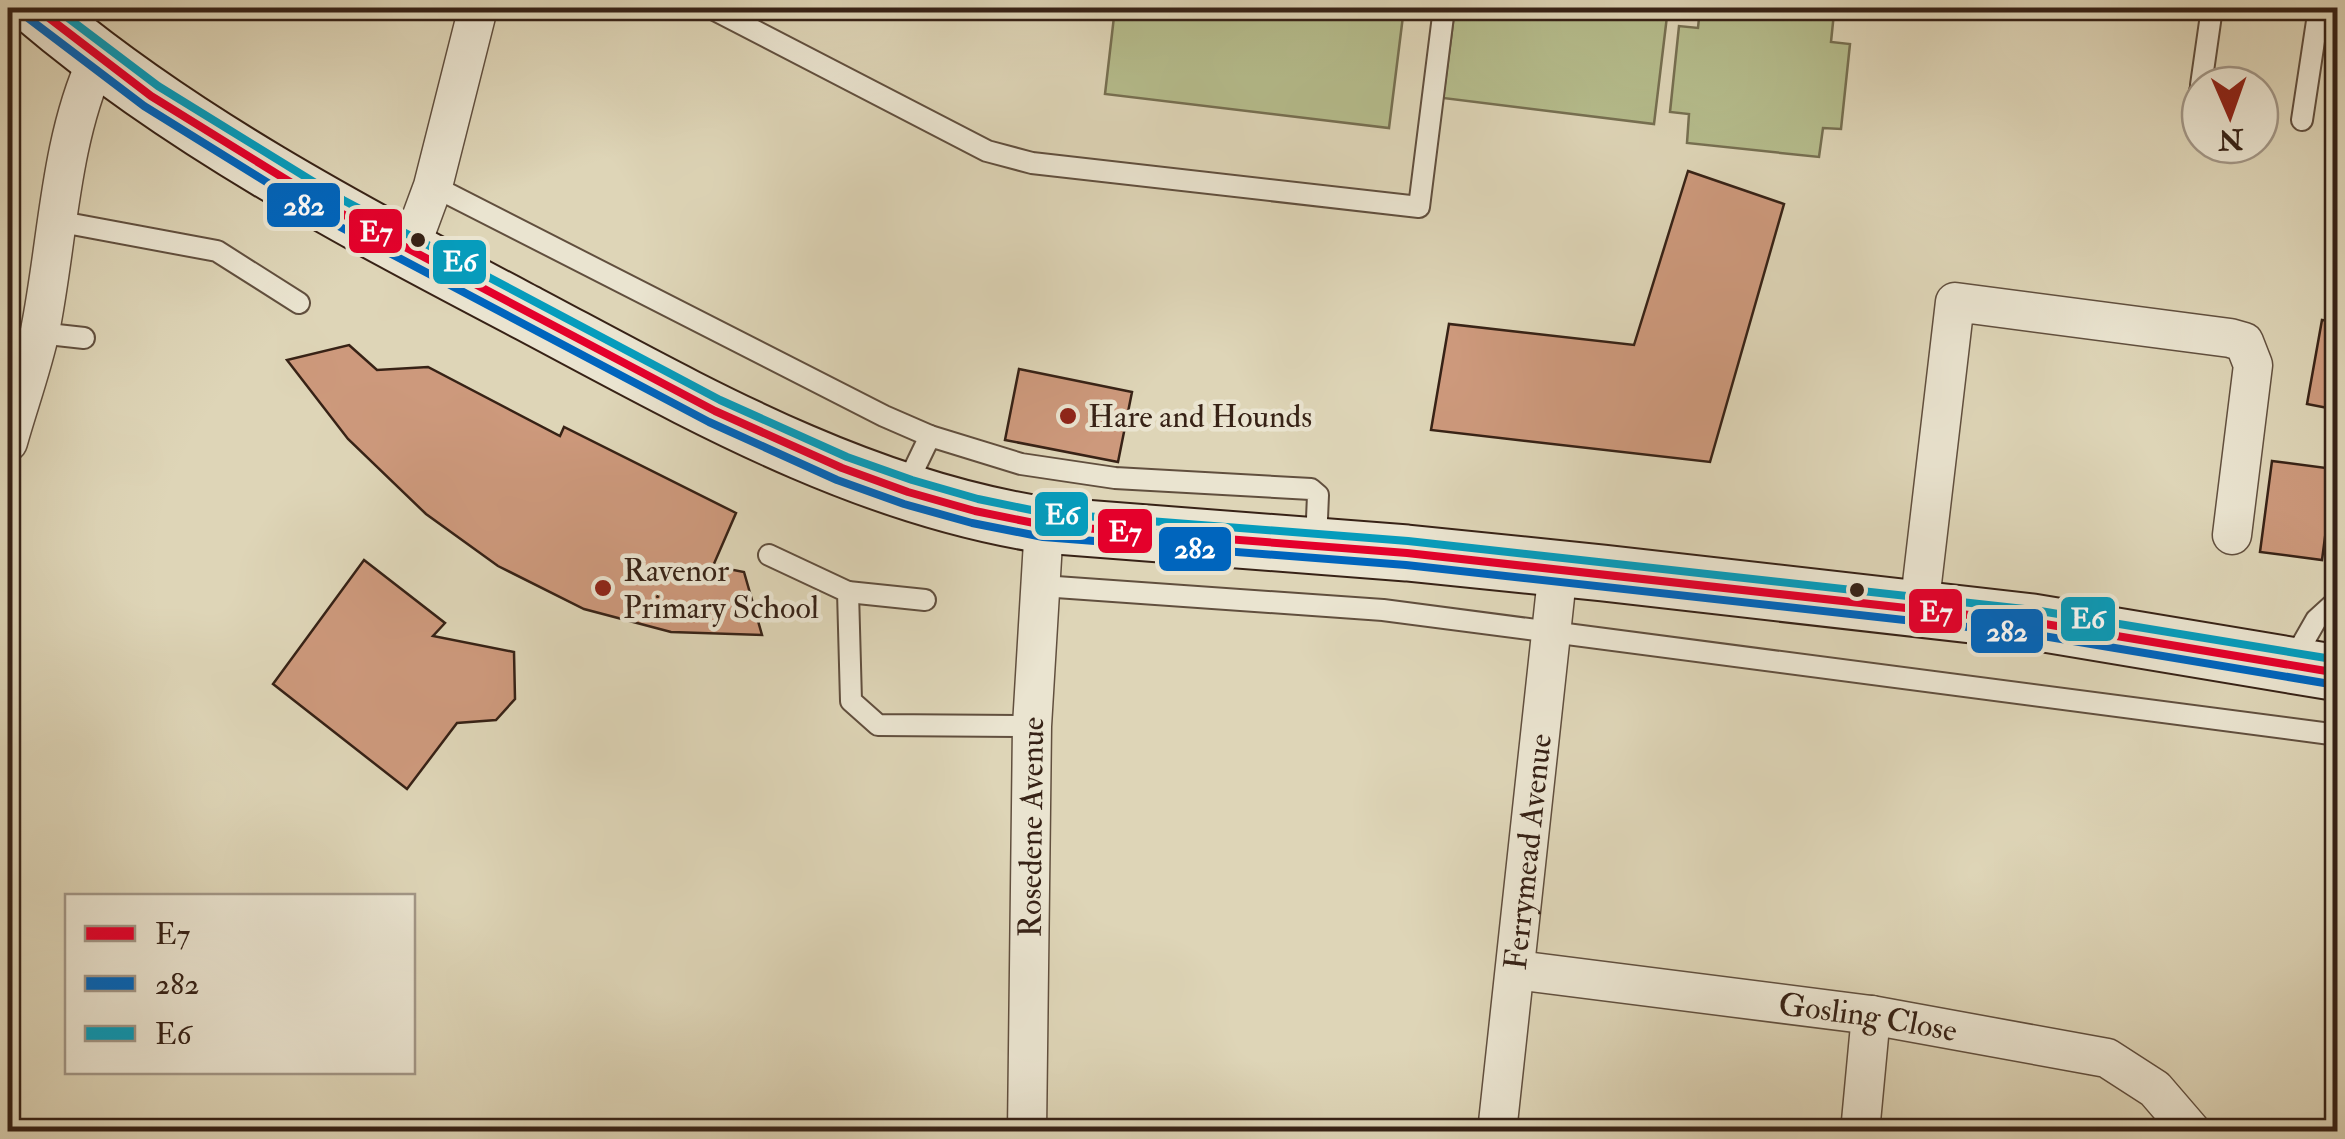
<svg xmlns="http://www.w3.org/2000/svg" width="2345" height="1139" viewBox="0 0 2345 1139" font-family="'IM FELL Double Pica',serif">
  <rect width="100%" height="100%" fill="#ded5b7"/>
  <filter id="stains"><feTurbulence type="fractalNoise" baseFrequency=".002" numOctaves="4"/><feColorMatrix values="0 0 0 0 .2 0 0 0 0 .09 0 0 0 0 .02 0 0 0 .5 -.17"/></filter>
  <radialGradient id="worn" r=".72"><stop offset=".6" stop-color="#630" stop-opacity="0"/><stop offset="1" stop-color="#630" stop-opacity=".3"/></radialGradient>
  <g fill="#b5bc8c" stroke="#766f51" stroke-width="2.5">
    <polygon points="1115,8 1404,8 1389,128 1105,94"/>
    <polygon points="1455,8 1668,8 1654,124 1443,98"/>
    <polygon points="1700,8 1777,8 1834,13 1831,42 1850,44 1841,129 1823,128 1819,157 1687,143 1689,114 1670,112 1679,26 1698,28"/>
  </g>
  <g fill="#cd997c" stroke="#372216" stroke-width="2.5">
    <polygon points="1688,171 1784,204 1710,462 1431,430 1449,324 1634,345"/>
    <polygon points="2322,320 2338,322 2338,410 2307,404"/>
    <polygon points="349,345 377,370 428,367 560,436 564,427 736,513 713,566 744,572 762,635 671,632 584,609 498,566 426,514 348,439 287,360"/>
    <polygon points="1019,369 1132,392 1118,462 1005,440"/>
    <polygon points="2272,461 2334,469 2322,560 2260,552"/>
    <polygon points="364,560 445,623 433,636 514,652 515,699 496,720 457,723 407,789 273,684"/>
  </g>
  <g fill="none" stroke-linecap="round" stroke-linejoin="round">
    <g stroke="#614f3e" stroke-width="24">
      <g id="service">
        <polyline points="711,8 987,151 1032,163 1419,207 1444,8"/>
        <polyline points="2201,85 2212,8"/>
        <polyline points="2197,109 2200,91"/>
        <polyline points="2302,120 2319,8"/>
        <polyline points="433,186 884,416 930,436"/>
        <polyline points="56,221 217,251 299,303"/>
        <polyline points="39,333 84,338"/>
        <polyline points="905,488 930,436 1021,464 1115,478 1311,489 1318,495 1316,542"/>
        <polyline points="769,555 848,592 851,701 878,725 1032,726"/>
        <polyline points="1042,586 1383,610 2338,735"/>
        <polyline points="848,592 925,600"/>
        <polyline points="2292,662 2316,620 2338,600"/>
      </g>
    </g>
    <g stroke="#614f3e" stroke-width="41">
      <g id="minor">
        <polyline points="409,251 433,186 478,8"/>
        <path d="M8 442C18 406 32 368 40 331 58 241 59 144 97 60"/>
        <polyline points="1919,609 1955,302 2230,338 2244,342 2253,365 2232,535"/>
        <path id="s1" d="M1516 970 1871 1015 2107 1058 2155 1089 2192 1132"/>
        <path id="s2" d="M1027 1132 1032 726 1044 525"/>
        <path id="s3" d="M1497 1132 1558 569"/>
        <polyline points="1860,1132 1871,1015"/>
      </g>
    </g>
    <g stroke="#372216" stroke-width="59">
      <path id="secondary" d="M36 8C183 133 358 224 529 314 693 401 857 496 1044 525L1407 553 1603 573 2033 622 2338 673"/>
    </g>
    <use href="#service" stroke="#eae4d0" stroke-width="20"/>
    <use href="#minor" stroke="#eae4d0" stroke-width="38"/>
    <use href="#secondary" stroke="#eae4d0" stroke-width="55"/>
    <g stroke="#eae4d0" stroke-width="15">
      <polyline id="bus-1" points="36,8 151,96 337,211 715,411 842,468 908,492 975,511 1044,525 1407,553 2033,622 2338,673"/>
    </g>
    <g stroke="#eae4d0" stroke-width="15">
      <polyline id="bus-2" points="28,18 144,106 331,222 709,422 837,480 904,504 972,523 1043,537 1406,565 2031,634 2336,685"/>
    </g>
    <g stroke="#eae4d0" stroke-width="15">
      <polyline id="bus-3" points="55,8 158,86 343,200 720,400 847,457 912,480 978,499 1046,513 1408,541 2034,610 2338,660"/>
    </g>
    <use href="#bus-1" stroke="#e4002b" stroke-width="8"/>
    <use href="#bus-2" stroke="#0065bd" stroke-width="8"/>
    <use href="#bus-3" stroke="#069cbc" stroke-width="8"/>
  </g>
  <g fill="#372216" stroke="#eae4d0" stroke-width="4">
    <circle cx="418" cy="240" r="9"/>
    <circle cx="1857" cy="590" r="9"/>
  </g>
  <g fill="#8f2418" stroke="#eae4d0" stroke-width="4">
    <circle cx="1068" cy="416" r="10"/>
    <circle cx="603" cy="588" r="10"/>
  </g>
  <g text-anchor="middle" stroke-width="9" stroke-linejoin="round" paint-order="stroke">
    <g font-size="32" fill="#372216" stroke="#eae4d0" text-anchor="start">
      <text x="1088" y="427">Hare and Hounds</text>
      <text x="623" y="581">Ravenor<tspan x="623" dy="37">Primary School</tspan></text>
    </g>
    <g font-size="32" fill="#372216" stroke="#eae4d0">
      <text dy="11" stroke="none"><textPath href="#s2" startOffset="305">Rosedene Avenue</textPath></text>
      <text dy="11" stroke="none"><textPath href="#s3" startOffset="282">Ferrymead Avenue</textPath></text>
      <text dy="11" stroke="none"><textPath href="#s1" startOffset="355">Gosling Close</textPath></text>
    </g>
  </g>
  <g stroke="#eae4d0" stroke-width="4">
    <rect x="265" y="181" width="77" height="48" rx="10" fill="#0065bd"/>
    <rect x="347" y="207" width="57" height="48" rx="10" fill="#e4002b"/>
    <rect x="431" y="238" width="57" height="48" rx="10" fill="#069cbc"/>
    <rect x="1033" y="490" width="57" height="48" rx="10" fill="#069cbc"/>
    <rect x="1096" y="507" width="58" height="48" rx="10" fill="#e4002b"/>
    <rect x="1157" y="525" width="76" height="48" rx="10" fill="#0065bd"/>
    <rect x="1907" y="587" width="57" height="48" rx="10" fill="#e4002b"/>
    <rect x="2059" y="595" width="58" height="48" rx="10" fill="#069cbc"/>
    <rect x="1969" y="607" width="76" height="48" rx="10" fill="#0065bd"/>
  </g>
  <g font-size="28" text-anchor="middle" font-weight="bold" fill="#fff">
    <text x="304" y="215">282</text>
    <text x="376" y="241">E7</text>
    <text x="460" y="271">E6</text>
    <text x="1062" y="524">E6</text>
    <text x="1125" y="541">E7</text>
    <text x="1195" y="558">282</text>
    <text x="1936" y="621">E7</text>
    <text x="2088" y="628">E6</text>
    <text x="2007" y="641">282</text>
  </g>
  <rect width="2345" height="1139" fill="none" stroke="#ded5b7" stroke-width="40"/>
  <rect x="10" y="10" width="2325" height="1119" fill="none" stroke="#372216" stroke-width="5"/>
  <rect x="20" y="20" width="2305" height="1099" fill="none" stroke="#372216" stroke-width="2.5"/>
  <rect x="65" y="894" width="350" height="180" fill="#eae4d0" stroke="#a29686" stroke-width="2.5"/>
  <rect x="85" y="926" width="50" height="15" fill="#e4002b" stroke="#a29686" stroke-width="2.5"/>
  <text x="155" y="944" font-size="30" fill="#372216">E7</text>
  <rect x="85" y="976" width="50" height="15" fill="#0065bd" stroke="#a29686" stroke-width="2.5"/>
  <text x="155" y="994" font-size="30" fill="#372216">282</text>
  <rect x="85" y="1026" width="50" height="15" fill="#069cbc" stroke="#a29686" stroke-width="2.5"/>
  <text x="155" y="1044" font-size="30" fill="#372216">E6</text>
  <g transform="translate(2230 115) rotate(178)"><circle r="48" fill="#eae4d0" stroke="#a29686" stroke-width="2.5"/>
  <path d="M0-8L18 38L0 25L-18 38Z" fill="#8f2418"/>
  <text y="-15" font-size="28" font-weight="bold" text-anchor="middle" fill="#372216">N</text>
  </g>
  <rect width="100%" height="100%" filter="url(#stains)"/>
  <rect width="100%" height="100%" fill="url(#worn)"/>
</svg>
